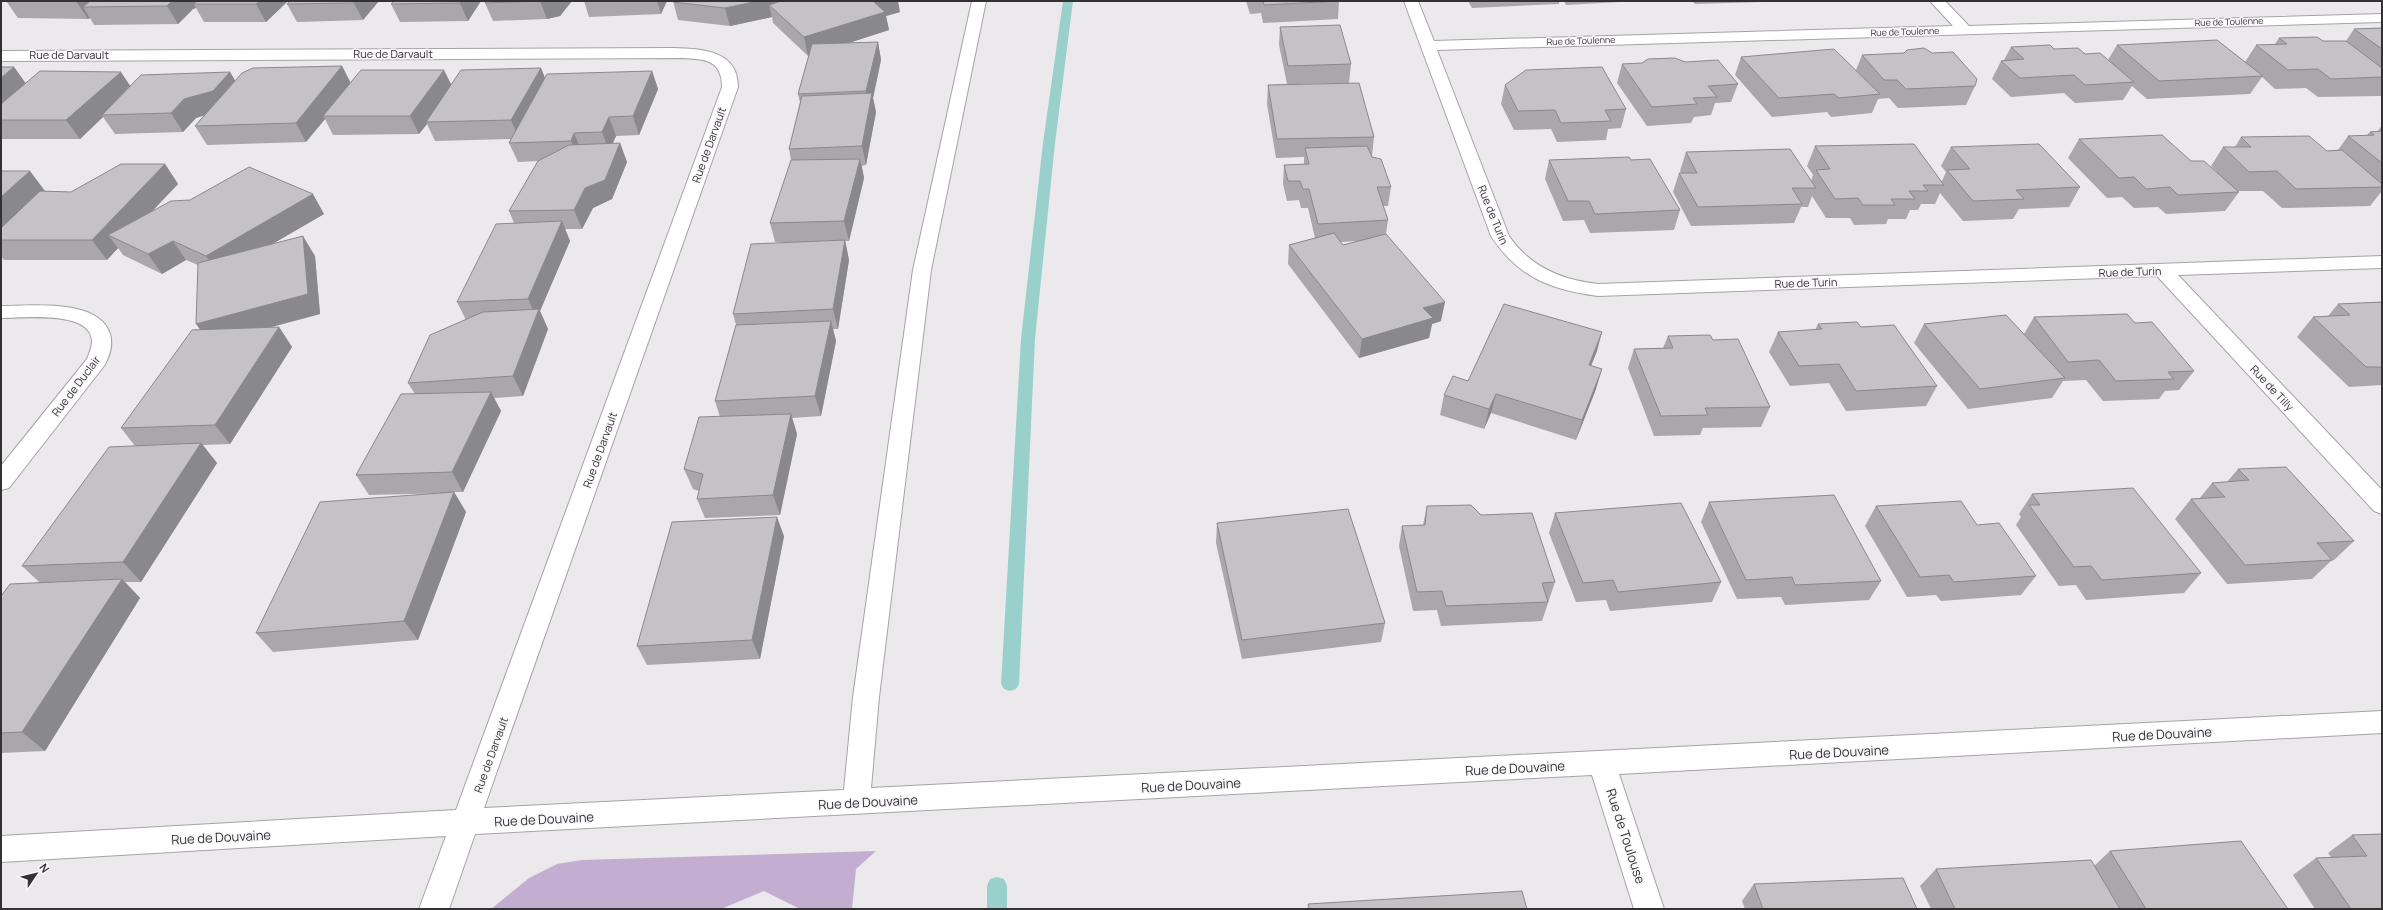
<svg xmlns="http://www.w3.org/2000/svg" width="2383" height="910" viewBox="0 0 2383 910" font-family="Manrope,sans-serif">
  <rect width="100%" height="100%" fill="#ece9ed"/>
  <polygon fill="#c3add0" points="876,851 856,869 852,909 800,909 764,891 721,909 491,909 529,878 557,864 582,860"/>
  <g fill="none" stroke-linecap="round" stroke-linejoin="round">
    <g fill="#9ad0cc" fill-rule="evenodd">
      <polygon points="1063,1 1073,1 1055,143 1035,339 1019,684 1016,689 1010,691 1004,689 1001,684 1021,339 1043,143"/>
      <polygon points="997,877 1004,879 1007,886 1007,909 987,909 987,886 990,879"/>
    </g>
    <g stroke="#a5a3a6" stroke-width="2">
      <g id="minor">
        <path d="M972 1H986L931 270 879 697 871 788 2382 711V733L1619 774 1664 909H1634L1592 775 475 834 449 909H419L446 836 1 862V836L456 810 722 87C722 60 705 59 683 58L1 61V51L673 48C702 49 738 50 738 87L484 808 844 790 853 697 913 270Z"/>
        <path d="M1404 1H1418L1434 41 1953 26 1930 1H1945L1969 26 2382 14V22L1437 50 1509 236C1530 267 1562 280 1598 284L2382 256V268L2178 275 2382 490V514L2374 511 2157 276 1598 296C1550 290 1518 277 1491 236Z"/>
        <path d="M1 306C30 306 99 298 110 334 113 344 110 356 104 366L9 488 1 490V466L87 359C89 354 92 347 92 341 91 310 22 318 1 318Z"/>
      </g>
    </g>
    <use href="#minor" fill="#fff" fill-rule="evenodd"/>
  </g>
  <g fill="#a9a7aa" fill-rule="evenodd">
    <polygon points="6,1 288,1 266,22 204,22 196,8 193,9 178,24 94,25 90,18 88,19 18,18"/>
    <polygon points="379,1 363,20 297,22 287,4"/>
    <polygon points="481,1 468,21 400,22 391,4"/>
    <polygon points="486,1 572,1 560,16 547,19 493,21 485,3"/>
    <polygon points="584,1 667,1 661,14 589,17"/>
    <polygon points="673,1 778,1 778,2 900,12 886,16 889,30 849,43 878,42 881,60 873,98 876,112 866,165 862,166 864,178 849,241 845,241 849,260 838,329 833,329 836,341 821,416 792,418 797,434 780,515 705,518 697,499 699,491 693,489 684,469 720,417 715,401 736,325 733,314 806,242 775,242 770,223 791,160 789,149 800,103 798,94 809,55 808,56 773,23 772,17 730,26 678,20"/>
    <polygon points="1246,1 1339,1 1338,19 1263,23 1261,13 1250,14"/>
    <polygon points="1468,1 1559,1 1559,4 1472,8"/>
    <polygon points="1564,1 1638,1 1566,5"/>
    <polygon points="1692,1 1763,1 1763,2 1695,4"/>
    <path d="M1280 27 1351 64 1349 83 1297 84 1374 137 1372 156H1371L1391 187 1388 206H1383L1388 220 1386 234 1441 321 1432 324 1429 338 1359 358 1288 264 1289 245 1315 238 1308 208H1301L1299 200 1287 201 1283 184 1284 165 1304 164V157L1276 158 1267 104 1268 85 1287 84 1279 45ZM1359 241 1343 245 1341 242Z"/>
    <polygon points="2382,28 2382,94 2381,96 2318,97 2306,88 2275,89 2262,77 2250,94 2147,99 2132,86 2123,100 2075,103 2064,93 2011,97 1992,79 2001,61 2004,60 2011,47 2054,49 2085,54 2108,60 2117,45 2245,62 2256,45 2275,44 2279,38 2323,41 2346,41 2354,29"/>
    <polygon points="1904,53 1975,86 1966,105 1898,108 1889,98 1878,99 1872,113 1831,117 1827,112 1772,117 1735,75 1741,57 1856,70 1862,55"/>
    <polygon points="1622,64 1738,84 1731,102 1715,103 1711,115 1694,117 1691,123 1647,126 1617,83"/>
    <polygon points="342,66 351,83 451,84 541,68 545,78 652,71 658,89 639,135 616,136 613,143 620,143 627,162 612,199 593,208 582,229 565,229 570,241 540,311 548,329 523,396 494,398 501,411 463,492 454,492 466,512 418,640 273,652 256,633 451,493 369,495 356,475 415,394 408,383 466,320 457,302 514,223 509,211 538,161 518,162 509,143 511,139 435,141 427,124 419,134 333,135 325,119 306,142 207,145 195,126 204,115 196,118 183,132 115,134 103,117 80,139 1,139 1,67 14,67 25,83 130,86 230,72 235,81"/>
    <polygon points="1505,85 1626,109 1621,128 1608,129 1606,140 1557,142 1551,129 1514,130 1501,104"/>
    <polygon points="2382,125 2382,191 2370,206 2282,208 2263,191 2238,191 2239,192 2225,211 2166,214 2158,207 2134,208 2122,197 2107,198 2068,158 2079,139 2191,161 2217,172 2211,166 2223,147 2235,147 2241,137 2327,151 2338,150 2348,136 2367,135 2370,132 2378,131"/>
    <polygon points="1815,146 1942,181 1946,172 1941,166 1951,147 2080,187 2069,207 2019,209 2013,219 1963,221 1940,193 1935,204 1921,204 1918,210 1910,210 1906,219 1888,219 1886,224 1854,225 1850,218 1826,218 1812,196 1808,207 1801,207 1794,223 1691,226 1673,192 1679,173 1681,173 1680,171 1686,152 1811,181 1813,175 1807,166"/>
    <polygon points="1549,160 1631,160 1680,210 1674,230 1590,233 1584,220 1563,221 1545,179"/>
    <polygon points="165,164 178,184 151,212 324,214 272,244 315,256 320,314 268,328 279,327 292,347 230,444 203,445 217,463 141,582 125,582 140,598 45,751 1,753 1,596 39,582 22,566 135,446 121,428 201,330 198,265 186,260 162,274 123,255 118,248 107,260 4,260 1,256 1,171 45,191 44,191 71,192"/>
    <polygon points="2382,302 2382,385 2349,387 2297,337 2313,317 2328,316 2338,304"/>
    <polygon points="2034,317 2135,323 2194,371 2179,390 2165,391 2159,399 2103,401 2086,380 2063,381 2052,398 1968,409 1914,343 1924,324 2024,334"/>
    <polygon points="1818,324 1861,327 1937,386 1926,406 1846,411 1829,383 1790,386 1769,352 1778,332 1815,330"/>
    <polygon points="1668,336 1713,340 1770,407 1761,427 1703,428 1700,435 1654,436 1628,368 1634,349 1663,348"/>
    <polygon points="1597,351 1591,366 1596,389 1576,440 1491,413 1484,429 1440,415 1444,395 1468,381"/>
    <polygon points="2238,469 2354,541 2334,560 2331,561 2312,579 2227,584 2175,519 2191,499 2199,499 2212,483 2227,482"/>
    <polygon points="2032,494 2201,573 2184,593 2086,600 2076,585 2059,586 2016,525 2021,517 2019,514"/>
    <polygon points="1709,502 1881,581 1869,600 1785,605 1781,597 1737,599 1701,522"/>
    <polygon points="1427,506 1481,515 1555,582 1542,621 1441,626 1437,610 1413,611 1399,546 1402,526 1423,525"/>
    <polygon points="1876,506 1977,525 2036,576 2021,595 1941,601 1936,595 1907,597 1865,526"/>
    <polygon points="1555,513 1721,582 1712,602 1610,611 1606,600 1576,602 1549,533"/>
    <polygon points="1217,523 1385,623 1381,642 1242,659 1216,543"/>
    <polygon points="784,536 760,659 647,665 637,646"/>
    <polygon points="2382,834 2382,909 2315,909 2293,875 2316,858 2331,857 2328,853 2352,835"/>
    <polygon points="2110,851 2288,909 1931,909 1920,886 1936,869 2094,866"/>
    <polygon points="1754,884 1917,909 1745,909 1742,901"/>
  </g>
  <g fill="#89888b">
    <polygon points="76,1 111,1 83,7 90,18 88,19"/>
    <polygon points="172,1 212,1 194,4 196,8 193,9 178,24 167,6"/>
    <polygon points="260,1 288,1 266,22 256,4"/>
    <polygon points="356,1 379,1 363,20 354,3"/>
    <polygon points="461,1 481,1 468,21 460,3"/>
    <polygon points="540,1 572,1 560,16 547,19"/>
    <polygon points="657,1 667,1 661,14"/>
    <polygon points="758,1 778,1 776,11 769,5 772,17 730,26 725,8"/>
    <polygon points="873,1 898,1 900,12 886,16 889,30 808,56 804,37"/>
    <polygon points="878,42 881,60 873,98 876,112 866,165 862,146 869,107 866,91"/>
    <polygon points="342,66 351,84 323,116 325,119 306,142 296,123"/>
    <polygon points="14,67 27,85 1,110 1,78"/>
    <polygon points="541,68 548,86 519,139 511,120"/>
    <polygon points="444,70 453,88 426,122 427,124 419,134 410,116"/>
    <polygon points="652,71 658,89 639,135 633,116"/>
    <polygon points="121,72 133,90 102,115 103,117 80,139 66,120"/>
    <polygon points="230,72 241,91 225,109 196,118 183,132 171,113 184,99"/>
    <polygon points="609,117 616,136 609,151 602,132"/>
    <polygon points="574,133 582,152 578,160 571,141"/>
    <polygon points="620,143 627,162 612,199 593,208 582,229 574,210 585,188"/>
    <polygon points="860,159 864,178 849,241 844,221"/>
    <polygon points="165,164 178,184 123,242 108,235 118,248 107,260 92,240"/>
    <polygon points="30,171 45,191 1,230 1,197"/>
    <polygon points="313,194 324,214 219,275 206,256"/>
    <polygon points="562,221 570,241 540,311 548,329 523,396 513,376 536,316 528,299"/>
    <polygon points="303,236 315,256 320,314 210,343 196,324"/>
    <polygon points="845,240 849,260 838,329 833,309"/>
    <polygon points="173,241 186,260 162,274 148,254"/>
    <polygon points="1445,302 1441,321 1432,324 1429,338 1359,358 1362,339 1423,308"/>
    <polygon points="831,321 836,341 821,416 815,396"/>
    <polygon points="279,327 292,347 230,444 215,425"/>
    <polygon points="1602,332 1597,351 1583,385 1589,365"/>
    <polygon points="1602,369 1596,389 1576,440 1582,420"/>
    <polygon points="491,392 501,411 463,492 452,472"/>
    <polygon points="1496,394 1491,413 1484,429 1489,409"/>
    <polygon points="791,414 797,434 780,515 773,495"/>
    <polygon points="201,443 217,463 141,582 123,562"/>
    <polygon points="454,492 466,512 418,640 404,621"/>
    <polygon points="777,517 784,536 760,659 752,640"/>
    <polygon points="122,579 140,598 45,751 22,732"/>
  </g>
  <g fill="#c4c2c6" stroke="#89888b">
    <polygon points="90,1 172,1 167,6 83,7"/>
    <polygon points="197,1 260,1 256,4 194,4"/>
    <polygon points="290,1 356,1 354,3 287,4"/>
    <polygon points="394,1 461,1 460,3 391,4"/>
    <polygon points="486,1 542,1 485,3"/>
    <polygon points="673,1 758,1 725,8 673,2"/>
    <polygon points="781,1 873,1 885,12 804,37 769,5"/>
    <polygon points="1263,1 1339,1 1264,5"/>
    <polygon points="1340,25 1351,64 1288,66 1280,27"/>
    <polygon points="2382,28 2382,49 2354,29"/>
    <polygon points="2317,37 2323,41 2346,41 2382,68 2382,77 2331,79 2318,69 2288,70 2256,45 2287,44 2279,38"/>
    <polygon points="2217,40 2263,76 2159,81 2117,45"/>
    <polygon points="878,42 866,91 798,94 812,44"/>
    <polygon points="2050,45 2054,49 2078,48 2085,54 2100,53 2134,82 2085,85 2074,75 2020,78 2001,61 2024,59 2011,47"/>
    <polygon points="1924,48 1932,53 1953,52 1977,79 1975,86 1906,89 1897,80 1884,80 1862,55 1904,53 1907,50"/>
    <polygon points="1834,49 1880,94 1839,98 1834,94 1779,98 1741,57"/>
    <polygon points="1675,58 1685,62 1718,60 1738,84 1708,86 1717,97 1693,98 1697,104 1652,107 1622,64 1642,63 1648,59"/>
    <polygon points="342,66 296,123 195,126 242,73 253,68"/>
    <polygon points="1,67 14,67 1,78"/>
    <polygon points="1602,67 1626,109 1605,110 1611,121 1561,123 1555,110 1518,111 1505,85 1526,70"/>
    <polygon points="541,68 511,120 426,122 461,70"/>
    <polygon points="361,70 444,70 410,116 323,116"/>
    <polygon points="40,71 121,72 66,120 1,120 1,104"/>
    <polygon points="652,71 633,116 609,117 602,132 574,133 571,141 509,143 547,74"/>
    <polygon points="230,72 213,91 184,99 171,113 102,115 141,75"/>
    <polygon points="1359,83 1374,137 1277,139 1268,85"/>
    <polygon points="872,93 862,146 789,149 802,96"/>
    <polygon points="2382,131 2382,163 2348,136 2374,135 2370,132"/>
    <polygon points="2162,135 2191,161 2204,161 2239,192 2178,195 2170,187 2146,189 2134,177 2119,178 2079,139"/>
    <polygon points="2309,136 2327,151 2342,150 2382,184 2382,187 2296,189 2277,171 2249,172 2223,147 2251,147 2241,137"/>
    <polygon points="620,143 605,180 585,188 574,210 509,211 538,161 569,145"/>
    <polygon points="1914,144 1944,185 1923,185 1928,191 1909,191 1915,199 1891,199 1895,205 1863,205 1858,198 1835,199 1816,170 1830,169 1815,146"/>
    <polygon points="2039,144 2080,187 2016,190 2024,199 1973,201 1947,170 1970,169 1951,147"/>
    <polygon points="1367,146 1372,157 1381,159 1391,187 1377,187 1388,220 1318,224 1309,189 1303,189 1300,181 1288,181 1284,165 1309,164 1305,148"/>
    <polygon points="1790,149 1816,188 1792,188 1802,204 1698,207 1679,173 1697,173 1686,152"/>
    <polygon points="1629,157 1631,160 1650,159 1680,210 1595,214 1589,201 1568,201 1549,160"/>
    <polygon points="860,159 844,221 770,223 791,160"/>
    <polygon points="121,164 165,164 92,240 1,240 1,228 40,191 71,192"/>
    <polygon points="249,167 313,194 206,256 173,241 148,254 108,235 171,201 190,200"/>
    <polygon points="1,171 30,171 1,197"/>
    <polygon points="562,221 528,299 457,302 496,224"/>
    <polygon points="1334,233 1343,245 1386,234 1445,302 1423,308 1433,318 1362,339 1289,245"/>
    <polygon points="303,236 308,294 196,324 198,263"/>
    <polygon points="845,240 833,309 733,314 751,244"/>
    <polygon points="2382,302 2382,367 2366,367 2313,317 2350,315 2338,304"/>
    <polygon points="1504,304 1602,332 1589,365 1602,369 1582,420 1496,394 1489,409 1444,395 1453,376 1468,381"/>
    <polygon points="539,309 513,376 408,383 430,335 483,312"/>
    <polygon points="2127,314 2135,323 2152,322 2194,371 2168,372 2174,379 2116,381 2099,360 2068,362 2034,317"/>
    <polygon points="2006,315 2065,378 1980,389 1924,324"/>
    <polygon points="831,321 815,396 715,401 736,325"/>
    <polygon points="1857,322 1861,327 1894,325 1937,386 1856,391 1839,364 1799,366 1778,332 1822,329 1818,324"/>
    <polygon points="279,327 215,425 121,428 192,330"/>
    <polygon points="1710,335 1713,340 1738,339 1770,407 1705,408 1708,415 1661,416 1634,349 1673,348 1668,336"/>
    <polygon points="491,392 452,472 356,475 401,394"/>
    <polygon points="791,414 773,495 697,499 703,474 684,469 699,417"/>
    <polygon points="201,443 123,562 22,566 109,447"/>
    <polygon points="2286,467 2354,541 2317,543 2332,560 2245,565 2191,499 2225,497 2212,483 2249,480 2238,469"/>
    <polygon points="2133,488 2201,573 2102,580 2091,566 2074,567 2029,505 2040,505 2032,494"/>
    <polygon points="454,492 404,621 256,633 320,502"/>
    <polygon points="1834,495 1881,581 1795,585 1792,577 1746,580 1709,502"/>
    <polygon points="1961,501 1977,525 1999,523 2036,576 1954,582 1949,575 1920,577 1876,506"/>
    <polygon points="1681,503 1721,582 1618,592 1613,580 1583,583 1555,513"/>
    <polygon points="1471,505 1481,515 1532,513 1555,582 1542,583 1548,602 1446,606 1442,591 1417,592 1402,526 1425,525 1427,506"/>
    <polygon points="1348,509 1385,623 1242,640 1217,523"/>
    <polygon points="777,517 752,640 637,646 672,522"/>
    <polygon points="122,579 22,732 1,733 1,596 10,584"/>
    <polygon points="2382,834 2382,909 2351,909 2316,858 2367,856 2352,835"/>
    <polygon points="2241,841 2288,909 2146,909 2110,851"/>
    <polygon points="2091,860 2120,909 1955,909 1936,869"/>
    <polygon points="1903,878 1917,909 1763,909 1754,884"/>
    <polygon points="1522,891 1527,909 1309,909 1308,904"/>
  </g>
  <g text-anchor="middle" stroke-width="3" stroke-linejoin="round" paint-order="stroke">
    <g font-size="9" fill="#333233" stroke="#f9f7fb">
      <text transform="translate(2229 22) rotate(-2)" y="3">Rue de Toulenne</text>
      <text transform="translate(1905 32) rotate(-2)" y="3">Rue de Toulenne</text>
      <text transform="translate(1581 41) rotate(-2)" y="3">Rue de Toulenne</text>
    </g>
    <g font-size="11" fill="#333233" stroke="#f9f7fb">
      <text x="393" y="58">Rue de Darvault</text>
      <text x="69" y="59">Rue de Darvault</text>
      <text transform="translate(709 145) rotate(-70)" y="4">Rue de Darvault</text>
      <text transform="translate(1493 215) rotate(68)" y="4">Rue de Turin</text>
      <text transform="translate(2130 272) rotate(-2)" y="4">Rue de Turin</text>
      <text transform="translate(1806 283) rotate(-2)" y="4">Rue de Turin</text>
      <text transform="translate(76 386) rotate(-53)" y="4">Rue de Duclair</text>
      <text transform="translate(2272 388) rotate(47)" y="4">Rue de Tilly</text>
      <text transform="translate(600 450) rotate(-70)" y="4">Rue de Darvault</text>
      <text transform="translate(491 755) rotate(-70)" y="4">Rue de Darvault</text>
    </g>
    <g font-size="13" fill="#333233" stroke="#f9f7fb">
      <text transform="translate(2162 734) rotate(-3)" y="5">Rue de Douvaine</text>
      <text transform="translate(1839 752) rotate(-3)" y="5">Rue de Douvaine</text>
      <text transform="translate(1515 768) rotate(-3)" y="5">Rue de Douvaine</text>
      <text transform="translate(1191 785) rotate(-3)" y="5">Rue de Douvaine</text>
      <text transform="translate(868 802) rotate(-3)" y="5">Rue de Douvaine</text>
      <text transform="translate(544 819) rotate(-3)" y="5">Rue de Douvaine</text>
      <text transform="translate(1626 836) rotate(72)" y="5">Rue de Toulouse</text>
      <text transform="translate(221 837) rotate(-3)" y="5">Rue de Douvaine</text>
    </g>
  </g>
  <rect width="2383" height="910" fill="none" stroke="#333233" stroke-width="4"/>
  <g transform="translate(36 874) rotate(55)" stroke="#f9f7fb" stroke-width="3" paint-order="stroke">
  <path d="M0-3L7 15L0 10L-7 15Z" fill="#333233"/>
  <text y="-6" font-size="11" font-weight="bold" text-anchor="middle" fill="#333233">N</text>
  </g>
</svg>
